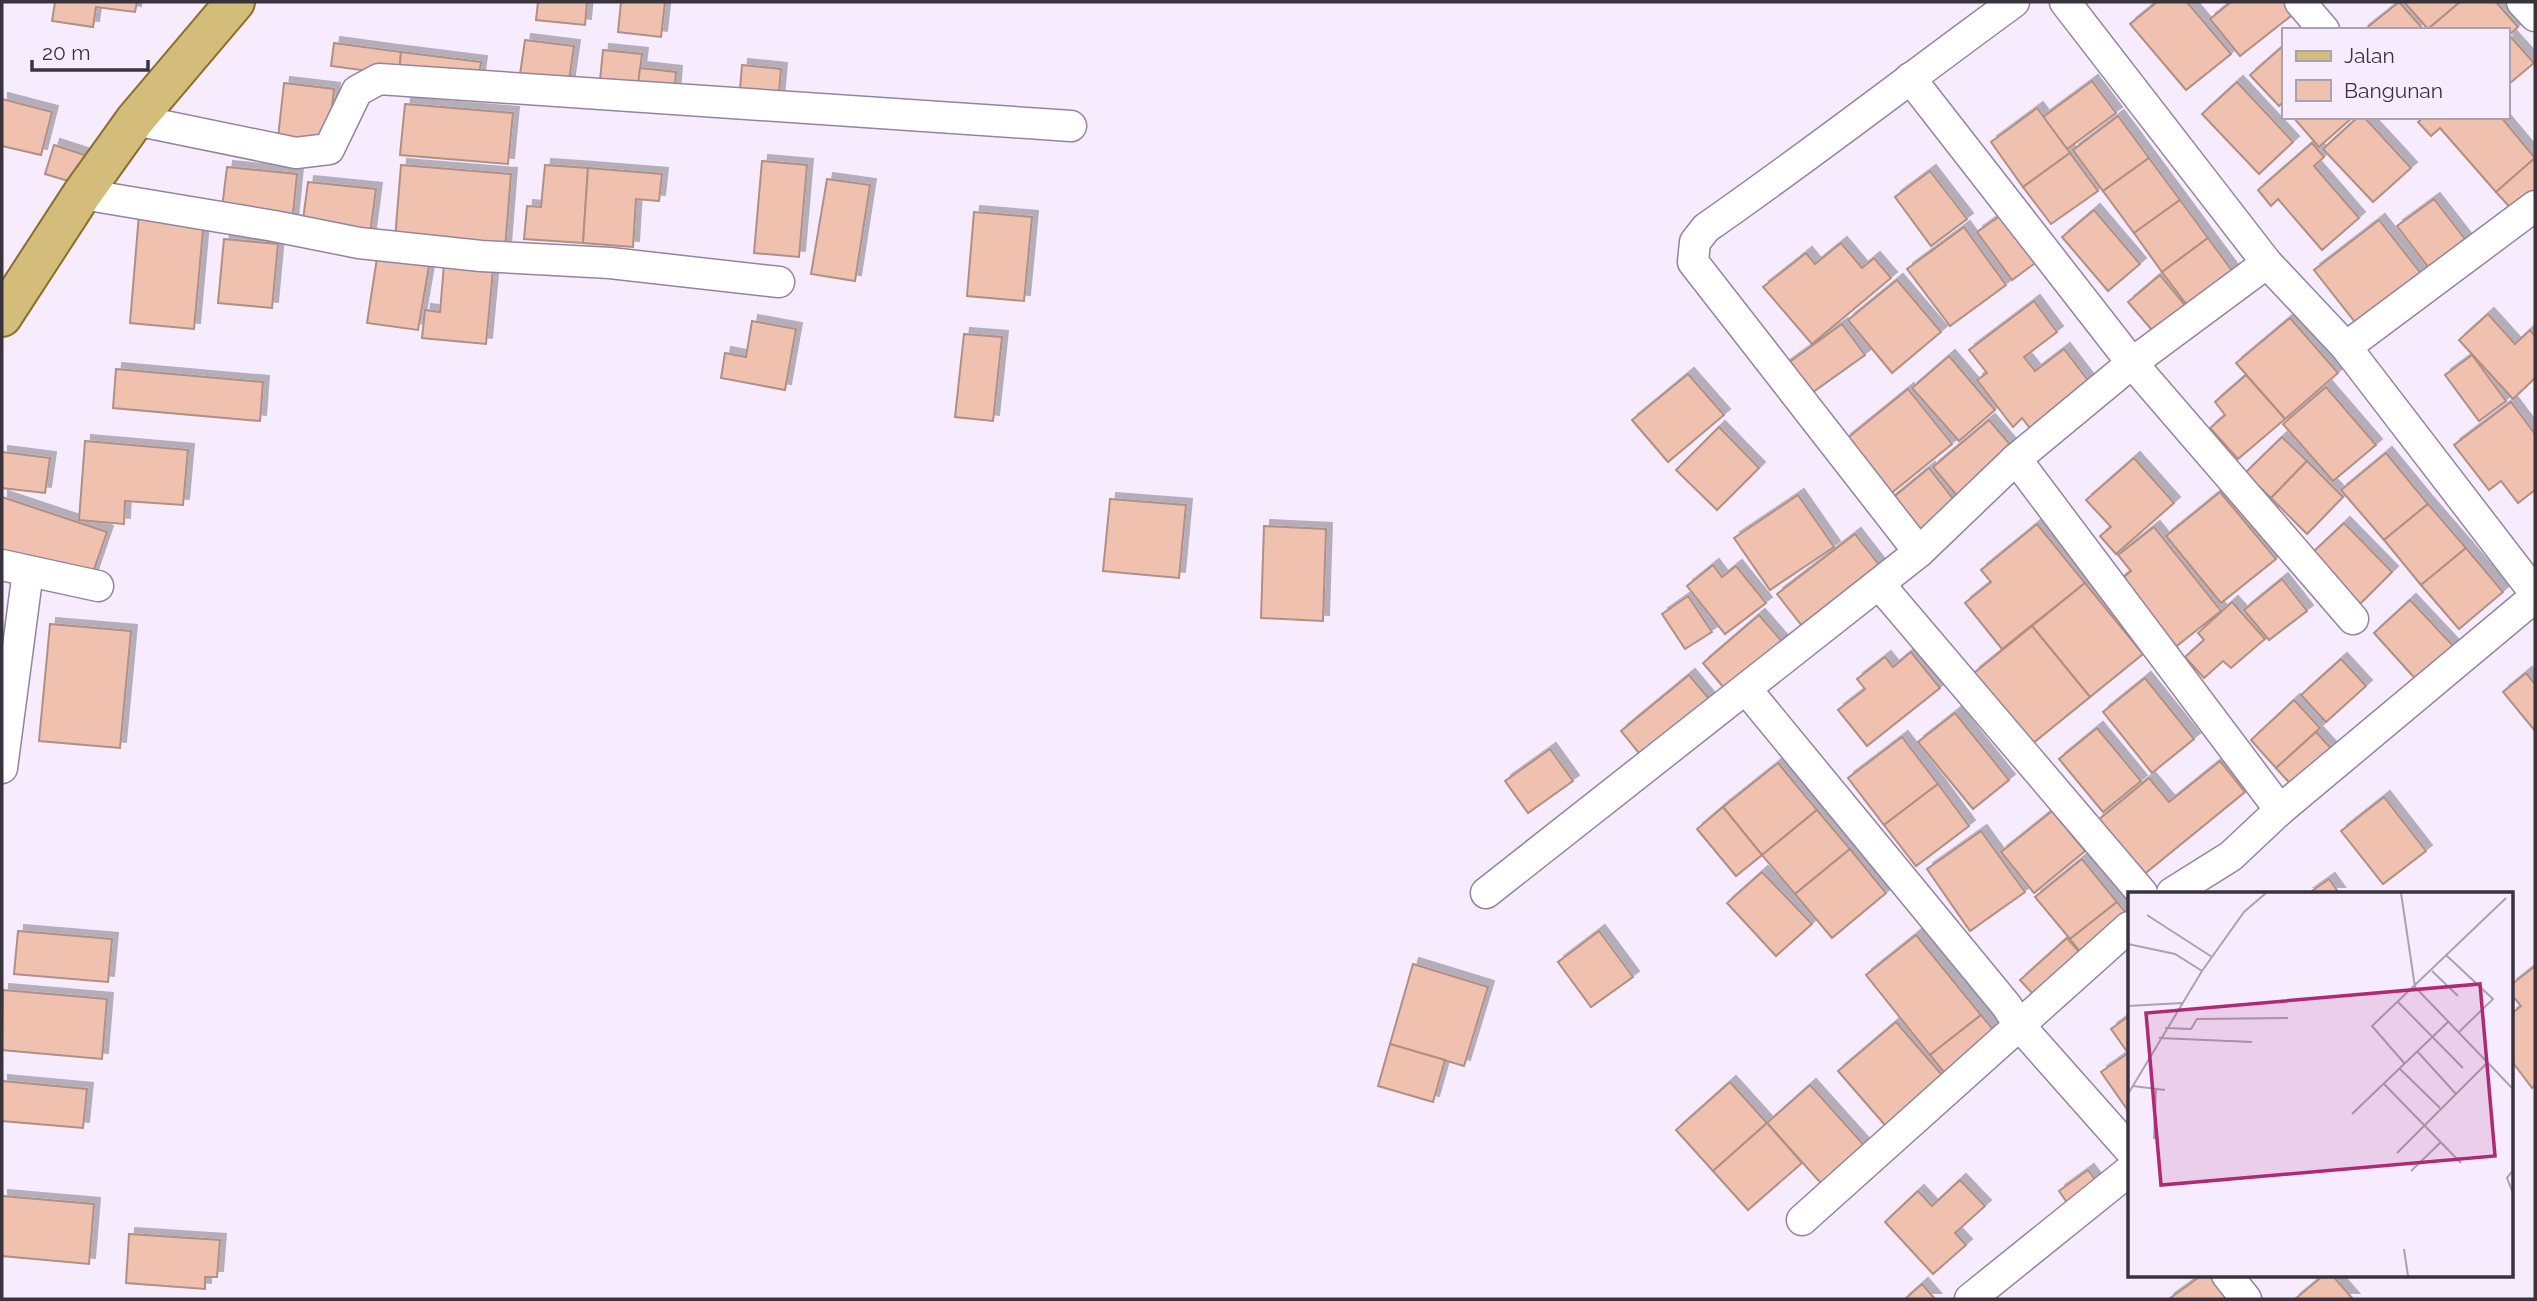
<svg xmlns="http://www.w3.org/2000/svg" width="2537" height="1301" viewBox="0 0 2537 1301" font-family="Raleway,sans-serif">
  <defs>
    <filter id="shadow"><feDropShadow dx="6" dy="-6" stdDeviation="0" flood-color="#0004"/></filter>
  </defs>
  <rect width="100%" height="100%" fill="#f6ecfe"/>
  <g fill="#f1c1b0" stroke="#b08f84" stroke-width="2" filter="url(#shadow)">
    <polygon points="55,2 137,2 135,12 96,7 93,27 52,21"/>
    <polygon points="538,2 587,2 585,25 536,20"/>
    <polygon points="621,2 665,2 661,37 618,32"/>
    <polygon points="2157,2 2187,2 2231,54 2186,90 2130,24"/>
    <polygon points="2231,2 2287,2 2296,12 2240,56 2210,19"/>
    <polygon points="2399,2 2424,30 2364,30"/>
    <polygon points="2404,2 2460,2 2428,29"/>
    <polygon points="2460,2 2496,2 2518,27 2509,35 2534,63 2509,84 2507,30 2428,29"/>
    <polygon points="525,40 574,46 568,87 519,81"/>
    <polygon points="334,43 401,52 399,75 331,66"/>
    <polygon points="2283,46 2283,102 2279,106 2250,75"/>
    <polygon points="603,50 642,54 637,94 599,90"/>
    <polygon points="401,52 481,62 478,84 399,75"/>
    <polygon points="742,65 781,69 778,103 739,101"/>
    <polygon points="640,68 676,72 674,98 637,94"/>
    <polygon points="2092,81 2116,113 2067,149 2043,117"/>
    <polygon points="2237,82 2293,142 2259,174 2202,114"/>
    <polygon points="284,83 334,89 328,145 278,138"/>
    <polygon points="2,99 52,112 41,155 2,146"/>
    <polygon points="405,104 513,113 508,164 400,155"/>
    <polygon points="2037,108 2070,153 2023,187 1991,142"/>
    <polygon points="2118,116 2149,158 2103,191 2073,150"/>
    <polygon points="2293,117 2353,117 2319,147"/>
    <polygon points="2358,117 2364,117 2411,168 2373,202 2323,149"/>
    <polygon points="2424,117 2501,117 2535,158 2496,192 2440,128 2431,136 2418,122"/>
    <polygon points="2312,143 2324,157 2314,166 2359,218 2322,250 2278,199 2271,206 2258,190"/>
    <polygon points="54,145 94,158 85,186 45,174"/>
    <polygon points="2070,153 2098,191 2051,224 2023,187"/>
    <polygon points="2149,158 2180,200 2134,233 2103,191"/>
    <polygon points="2535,158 2535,199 2517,215 2496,192"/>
    <polygon points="762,161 807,165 799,257 754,253"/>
    <polygon points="401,165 511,174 505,249 395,239"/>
    <polygon points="545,165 588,168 583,243 524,239 527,206 541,207"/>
    <polygon points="227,167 297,174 292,224 221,216"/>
    <polygon points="588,168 662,174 659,201 636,199 633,247 583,243"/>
    <polygon points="1930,171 1967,219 1931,246 1895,197"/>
    <polygon points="827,179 870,185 855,281 811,274"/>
    <polygon points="308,182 376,189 370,234 302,227"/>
    <polygon points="2434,199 2472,248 2435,276 2397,226"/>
    <polygon points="2180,200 2208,238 2162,272 2134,233"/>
    <polygon points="2094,210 2140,264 2108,291 2062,237"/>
    <polygon points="2007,211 2042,258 2012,280 1977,232"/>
    <polygon points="974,212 1032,217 1024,301 967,296"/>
    <polygon points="139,214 204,219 194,329 130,323"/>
    <polygon points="2379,220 2427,281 2362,331 2314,270"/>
    <polygon points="1964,227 2006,285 1950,326 1907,269"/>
    <polygon points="2208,238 2239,280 2193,313 2162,272"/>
    <polygon points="224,239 278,244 272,308 218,303"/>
    <polygon points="1841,243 1862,268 1874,258 1891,278 1812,344 1763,287 1806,253 1815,264"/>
    <polygon points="377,258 429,266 418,330 367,323"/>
    <polygon points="444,265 493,270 486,344 422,338 425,310 440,312"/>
    <polygon points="2160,275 2189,310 2157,336 2128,302"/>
    <polygon points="1897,280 1941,332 1892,373 1848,320"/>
    <polygon points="2034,301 2057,332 2024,357 2035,371 2064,349 2093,387 2033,432 2022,418 2013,427 1977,380 1987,373 1969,350"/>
    <polygon points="2488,314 2515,344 2530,330 2535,336 2535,378 2513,399 2459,340"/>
    <polygon points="2290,318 2338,373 2285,419 2236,363"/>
    <polygon points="752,321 796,329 785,390 721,378 725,353 746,357"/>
    <polygon points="1842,324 1865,355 1806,397 1784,366"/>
    <polygon points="964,334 1002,337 993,421 955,417"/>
    <polygon points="2472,355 2506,401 2479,421 2445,375"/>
    <polygon points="1949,356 1995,410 1959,441 1912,388"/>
    <polygon points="116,369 263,382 260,421 113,408"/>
    <polygon points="1688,374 1724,415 1668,462 1632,420"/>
    <polygon points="2246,375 2285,419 2238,459 2210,428 2225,415 2215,402"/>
    <polygon points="2326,387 2376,445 2333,481 2283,424"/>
    <polygon points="1908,389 1952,444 1889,495 1845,440"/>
    <polygon points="2511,402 2535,434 2535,490 2518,503 2501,481 2489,490 2454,445"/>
    <polygon points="1989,420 2019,455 1963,503 1933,467"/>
    <polygon points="1719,427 1759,468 1717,510 1676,470"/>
    <polygon points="2282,437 2307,461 2271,498 2245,473"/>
    <polygon points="85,441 188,450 183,505 125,501 124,524 79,520"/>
    <polygon points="2,452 50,458 45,493 2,488"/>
    <polygon points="2386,453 2428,504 2384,540 2341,490"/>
    <polygon points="2134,458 2174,503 2116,554 2100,536 2111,527 2086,500"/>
    <polygon points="2307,461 2343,497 2307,534 2271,498"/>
    <polygon points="1929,468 1961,509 1922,540 1890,500"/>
    <polygon points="2220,492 2276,559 2221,603 2166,536"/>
    <polygon points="1798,495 1834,547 1770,590 1734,538"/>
    <polygon points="2,497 107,532 89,584 2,555"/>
    <polygon points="1110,499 1186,505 1179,578 1103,571"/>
    <polygon points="2428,504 2466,548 2421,585 2384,540"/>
    <polygon points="2344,523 2392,572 2359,605 2310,555"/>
    <polygon points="2037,524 2085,583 2002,649 1965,603 1991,582 1981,570"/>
    <polygon points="1264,526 1326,529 1323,621 1261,618"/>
    <polygon points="2154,527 2221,611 2169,652 2114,585 2131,571 2118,555"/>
    <polygon points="1855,534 1883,570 1806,631 1777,594"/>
    <polygon points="2466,548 2503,592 2459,629 2421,585"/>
    <polygon points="1713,565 1722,577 1736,566 1766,603 1725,634 1687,586"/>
    <polygon points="2282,579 2307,611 2269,640 2244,610"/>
    <polygon points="2085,583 2143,654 2090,697 2032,626"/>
    <polygon points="1688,596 1712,632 1685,649 1662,614"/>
    <polygon points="2410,600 2457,650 2420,684 2374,633"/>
    <polygon points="2232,602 2265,639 2231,668 2223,661 2204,678 2185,657 2204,640 2198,633"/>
    <polygon points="1759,615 1787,647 1730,695 1703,663"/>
    <polygon points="50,624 131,631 120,748 39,741"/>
    <polygon points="2032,626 2090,697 2032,744 1974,673"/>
    <polygon points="1911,652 1940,688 1867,746 1838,710 1865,689 1857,679 1885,657 1893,667"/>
    <polygon points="2341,659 2366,686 2326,722 2301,695"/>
    <polygon points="2526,673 2535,684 2535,731 2503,692"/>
    <polygon points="1689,675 1716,707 1647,763 1621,731"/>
    <polygon points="2145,678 2194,739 2152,773 2103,712"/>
    <polygon points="2294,700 2320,728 2276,768 2251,740"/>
    <polygon points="1955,713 2009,780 1973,809 1918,742"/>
    <polygon points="2097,728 2141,781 2103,812 2059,759"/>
    <polygon points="2316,732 2337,755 2297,791 2276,768"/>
    <polygon points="1902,737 1938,784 1884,825 1848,778"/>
    <polygon points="1550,749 1573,781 1528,813 1505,781"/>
    <polygon points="2220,761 2245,792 2142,876 2097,821 2149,778 2169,802"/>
    <polygon points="1778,763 1817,810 1762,855 1723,807"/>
    <polygon points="1938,784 1969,826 1916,866 1884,825"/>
    <polygon points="2384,797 2426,851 2383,884 2341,831"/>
    <polygon points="1723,807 1762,855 1736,876 1697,829"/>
    <polygon points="1817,810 1850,849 1795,894 1762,855"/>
    <polygon points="2052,811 2085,851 2034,893 2001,852"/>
    <polygon points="1981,831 2025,892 1970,931 1927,869"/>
    <polygon points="1850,849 1886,893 1832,938 1795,894"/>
    <polygon points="2082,859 2117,902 2070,939 2035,897"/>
    <polygon points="1762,872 1812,924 1776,956 1727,903"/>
    <polygon points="2329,879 2339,893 2309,893"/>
    <polygon points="2117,902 2129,917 2086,959 2070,939"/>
    <polygon points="18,931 112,939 108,982 14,974"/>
    <polygon points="1599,931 1633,977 1591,1007 1558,962"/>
    <polygon points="1916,935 1981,1015 1930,1055 1866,975"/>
    <polygon points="2067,938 2087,961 2041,1003 2020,980"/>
    <polygon points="1413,964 1488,987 1464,1066 1390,1044"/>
    <polygon points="2535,966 2535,1085 2532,1088 2511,1060 2511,1014 2521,1006 2511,994 2511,985"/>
    <polygon points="3,990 107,999 102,1059 2,1050"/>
    <polygon points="1981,1015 2002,1040 1951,1081 1930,1055"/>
    <polygon points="2129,1016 2129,1112 2101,1072 2128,1053 2111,1029"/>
    <polygon points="1896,1022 1949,1083 1891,1132 1838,1071"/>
    <polygon points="1390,1044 1445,1060 1433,1102 1378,1086"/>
    <polygon points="2,1081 87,1089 83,1128 2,1121"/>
    <polygon points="1730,1082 1767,1123 1713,1171 1676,1130"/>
    <polygon points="1810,1085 1871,1153 1828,1191 1767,1123"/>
    <polygon points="1767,1123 1802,1163 1748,1210 1713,1171"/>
    <polygon points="2088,1170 2103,1190 2073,1211 2059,1191"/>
    <polygon points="1960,1180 1985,1206 1955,1233 1966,1245 1933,1274 1885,1222 1918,1191 1932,1206"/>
    <polygon points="2,1196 94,1204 89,1264 2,1256"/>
    <polygon points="129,1234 220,1240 217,1277 205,1277 205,1289 126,1283"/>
    <polygon points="2202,1275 2213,1275 2233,1299 2169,1299"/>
    <polygon points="2324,1275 2332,1275 2353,1299 2295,1299"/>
    <polygon points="1922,1284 1935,1299 1905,1299"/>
  </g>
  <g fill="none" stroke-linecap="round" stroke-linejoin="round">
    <g stroke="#94849f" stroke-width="33">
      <g id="street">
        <polyline points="2065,2 2267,263 2346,347 2535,593"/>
        <polyline points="2300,2 2324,30"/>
        <polyline points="2522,2 2535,16"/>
        <polyline points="1910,78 2132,363 2353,619"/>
        <polyline points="135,120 296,153 329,149 357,91 379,79 1071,126"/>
        <polyline points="82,194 274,226 359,243 481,256 610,263 779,282"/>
        <polyline points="2346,347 2535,206"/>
        <polyline points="2016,459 2280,810"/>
        <path d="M1919 552 1693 262 1695 242 1706 228C1811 155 1911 77 2014 2"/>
        <polyline points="2,565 98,586"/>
        <polyline points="1879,584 2142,893"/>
        <polyline points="1746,689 2006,1005 2020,1026 2129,1149"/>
        <polyline points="2,768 28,571"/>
        <polyline points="1486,893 1919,552 2016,459 2132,363 2267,263"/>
        <polyline points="2172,893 2231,856 2280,810 2535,597"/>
        <polyline points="1802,1220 2129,927"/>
        <polyline points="2227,1275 2246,1299"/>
        <polyline points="1970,1299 2129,1171"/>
      </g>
    </g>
    <g stroke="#8c6f2b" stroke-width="42">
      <polyline id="primary" points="2,317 82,194 135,120 235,2"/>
    </g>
    <use href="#street" stroke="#fff" stroke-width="30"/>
    <use href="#primary" stroke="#d4bc7a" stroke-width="38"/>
  </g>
  <g transform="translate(2128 892)">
    <rect width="385" height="385" fill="#f6ecfe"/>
    <path fill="none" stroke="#aaa2b1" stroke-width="2" d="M273 1 287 95 385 197M19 23 84 65M0 52 47 62 74 79M318 63 365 107 331 140M304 79 330 104M270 110 335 176M0 114 54 111M37 136 63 137 69 127 160 126M31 146 124 150M289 159 328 202M277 172 244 134 378 6M272 177 312 216M256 192 333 271M5 194 37 198M0 202 74 79 116 20 138 1M224 222 320 130M26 247 28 196M269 261 359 171M385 278 379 286 385 301M283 279 313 250M276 357 280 384"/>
    <path fill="#ae2a73" fill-opacity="0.15" stroke="#ae2a73" stroke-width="3.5" d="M352 92 367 264 33 293 18 121Z"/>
    <rect width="385" height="385" fill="none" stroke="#39333e" stroke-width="3.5"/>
  </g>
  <rect width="2537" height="1301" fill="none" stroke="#39333e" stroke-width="7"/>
  <rect x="2282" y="28" width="228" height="91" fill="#f6ecfe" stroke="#aaa2b1" stroke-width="2"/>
  <rect x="2296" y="51" width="35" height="10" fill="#d4bc7a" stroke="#aaa2b1" stroke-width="2"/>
  <text x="2344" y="63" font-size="21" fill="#39333e">Jalan</text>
  <rect x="2296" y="80" width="35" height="21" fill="#f1c1b0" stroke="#aaa2b1" stroke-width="2"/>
  <text x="2344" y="98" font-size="21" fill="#39333e">Bangunan</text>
  <path d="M32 60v10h116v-10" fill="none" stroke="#39333e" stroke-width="3.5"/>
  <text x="42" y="60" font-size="21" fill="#39333e" stroke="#f6ecfe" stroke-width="5" paint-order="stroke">20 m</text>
</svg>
